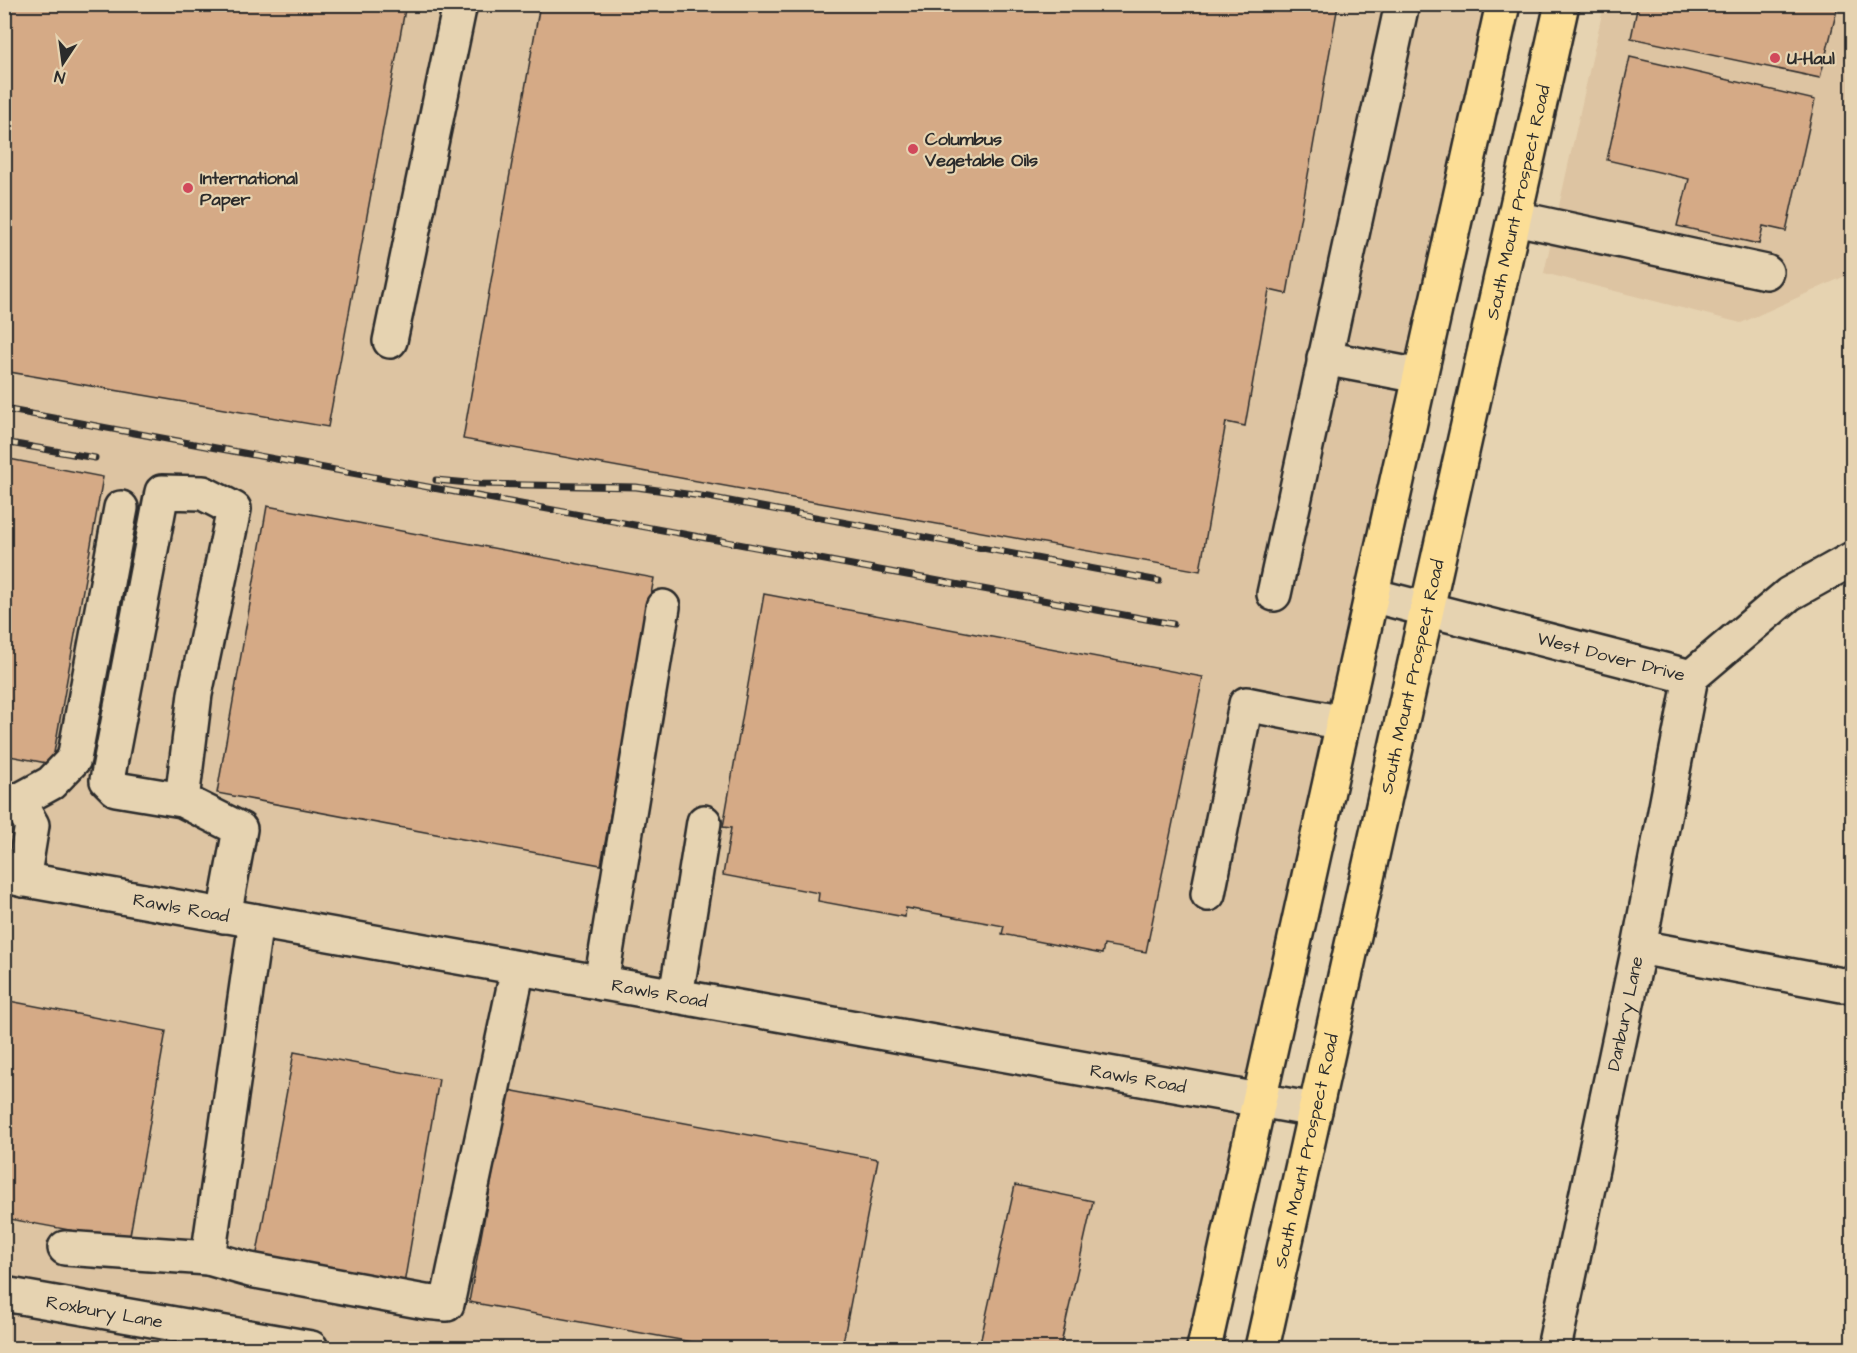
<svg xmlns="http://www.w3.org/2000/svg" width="1857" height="1353" viewBox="0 0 1857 1353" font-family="'Architects Daughter',sans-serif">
  <rect width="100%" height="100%" fill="#e6d3b1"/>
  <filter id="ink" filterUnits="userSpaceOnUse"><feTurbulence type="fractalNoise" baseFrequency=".0167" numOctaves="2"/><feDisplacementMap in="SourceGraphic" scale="12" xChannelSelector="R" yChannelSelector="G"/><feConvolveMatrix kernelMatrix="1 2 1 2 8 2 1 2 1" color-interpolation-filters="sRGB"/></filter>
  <g filter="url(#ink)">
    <g fill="#ddc4a2">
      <polygon points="5,5 1488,5 1189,1348 5,1348"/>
      <polygon points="1604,5 1852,5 1852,273 1741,323 1544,273"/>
    </g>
    <g fill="#d5aa86" stroke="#2b2b2b" stroke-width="1.5">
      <polygon points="4,4 406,4 328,427 4,371"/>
      <polygon points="540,4 1357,4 1356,8 1338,5 1287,294 1269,290 1245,426 1226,422 1200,571 463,439"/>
      <polygon points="1638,4 1831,4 1838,6 1820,78 1631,38"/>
      <polygon points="1630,57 1815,100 1786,231 1763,226 1759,244 1677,226 1689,179 1607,160"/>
      <polygon points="4,458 103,477 52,764 4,755"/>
      <polygon points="267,506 654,578 601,865 217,793"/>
      <polygon points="764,594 1203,677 1146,952 1104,945 1102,954 1002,934 1004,926 906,908 905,917 818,901 819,893 723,875 731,828 723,827"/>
      <polygon points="4,1000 166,1031 129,1241 4,1218"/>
      <polygon points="294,1052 439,1079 403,1290 255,1264"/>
      <polygon points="508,1090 878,1159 842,1348 725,1348 469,1302"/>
      <polygon points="1015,1185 1093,1201 1060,1348 979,1348"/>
    </g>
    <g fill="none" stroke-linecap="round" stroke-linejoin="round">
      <g stroke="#2b2b2b" stroke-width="38">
        <g id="minor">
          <polyline points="1515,218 1766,272"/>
          <polyline points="390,341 460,4"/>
          <polyline points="1324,358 1420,376"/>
          <polyline points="1274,594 1402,4"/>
          <path id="s1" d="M1371 595 1691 677 1789 594 1852 559"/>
          <polyline points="4,799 18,801 51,783 74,759 121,508"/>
          <polyline points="182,800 195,694 234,509 203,493 162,492 107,780 116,789 182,800 240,829 224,916"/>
          <polyline points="18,801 32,825 23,880"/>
          <path id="s2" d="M4 876 1315 1110"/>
          <polyline points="1208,894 1246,704 1343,723"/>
          <polyline points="256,921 208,1258 250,1270 425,1302 447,1304 518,968"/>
          <polyline points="1639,947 1842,985 1852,984"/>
          <polyline points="601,983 663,607"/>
          <polyline points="676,996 704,822"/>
          <polyline points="65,1248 208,1258"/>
          <path id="s3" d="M4 1294 311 1348"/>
          <path id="s4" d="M1554 1348 1639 947 1691 677"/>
        </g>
      </g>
      <g stroke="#2b2b2b" stroke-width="38">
        <g id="major">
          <polyline points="1204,1348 1503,4"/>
          <path id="s5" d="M1262 1348 1562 4"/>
        </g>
      </g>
      <use href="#minor" stroke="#e6d3b1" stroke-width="33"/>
      <use href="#major" stroke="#fcde96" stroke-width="33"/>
      <g stroke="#2b2b2b" stroke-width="7">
        <g id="rail">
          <polyline points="4,409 1173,624"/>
          <polyline points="4,442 95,458"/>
          <polyline points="436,480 480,484 636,487 708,497 1159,581"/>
        </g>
      </g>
      <use href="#rail" stroke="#e6d3b1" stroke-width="4.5" stroke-dasharray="14" stroke-linecap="butt"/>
    </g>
  </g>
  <g fill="#d1495b" stroke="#e6d3b1" stroke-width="2">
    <circle cx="1775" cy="58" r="6"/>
    <circle cx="913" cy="149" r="6"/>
    <circle cx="188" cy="188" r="6"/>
  </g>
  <g text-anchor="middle" stroke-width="4.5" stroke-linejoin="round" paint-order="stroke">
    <g font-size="18" font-weight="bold" fill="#2b2b2b" stroke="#e6d3b1" text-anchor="start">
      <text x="1787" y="64">U-Haul</text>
      <text x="925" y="145">Columbus<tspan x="925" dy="21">Vegetable Oils</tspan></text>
      <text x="200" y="184">International<tspan x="200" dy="21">Paper</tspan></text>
    </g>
    <g font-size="18" fill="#2b2b2b" stroke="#e6d3b1">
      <text dy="6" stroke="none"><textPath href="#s5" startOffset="1174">South Mount Prospect Road</textPath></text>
      <text dy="6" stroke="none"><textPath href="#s1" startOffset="248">West Dover Drive</textPath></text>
      <text dy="6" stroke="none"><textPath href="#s5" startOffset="688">South Mount Prospect Road</textPath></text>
      <text dy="6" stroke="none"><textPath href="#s2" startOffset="180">Rawls Road</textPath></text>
      <text dy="6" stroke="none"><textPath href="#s2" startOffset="666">Rawls Road</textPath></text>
      <text dy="6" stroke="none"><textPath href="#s4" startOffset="342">Danbury Lane</textPath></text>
      <text dy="6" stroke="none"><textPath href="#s2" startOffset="1152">Rawls Road</textPath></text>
      <text dy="6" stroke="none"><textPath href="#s5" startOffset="202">South Mount Prospect Road</textPath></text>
      <text dy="6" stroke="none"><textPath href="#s3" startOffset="102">Roxbury Lane</textPath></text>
    </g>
  </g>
  <rect width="1857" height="1353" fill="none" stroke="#e6d3b1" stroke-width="24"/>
  <rect x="12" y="12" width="1833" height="1329" fill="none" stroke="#2b2b2b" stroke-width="2" filter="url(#ink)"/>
  <g transform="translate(63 63) rotate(193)" stroke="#e6d3b1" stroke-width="4.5" paint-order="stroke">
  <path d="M0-4.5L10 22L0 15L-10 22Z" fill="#2b2b2b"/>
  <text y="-9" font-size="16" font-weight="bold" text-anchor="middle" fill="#2b2b2b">N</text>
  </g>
</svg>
